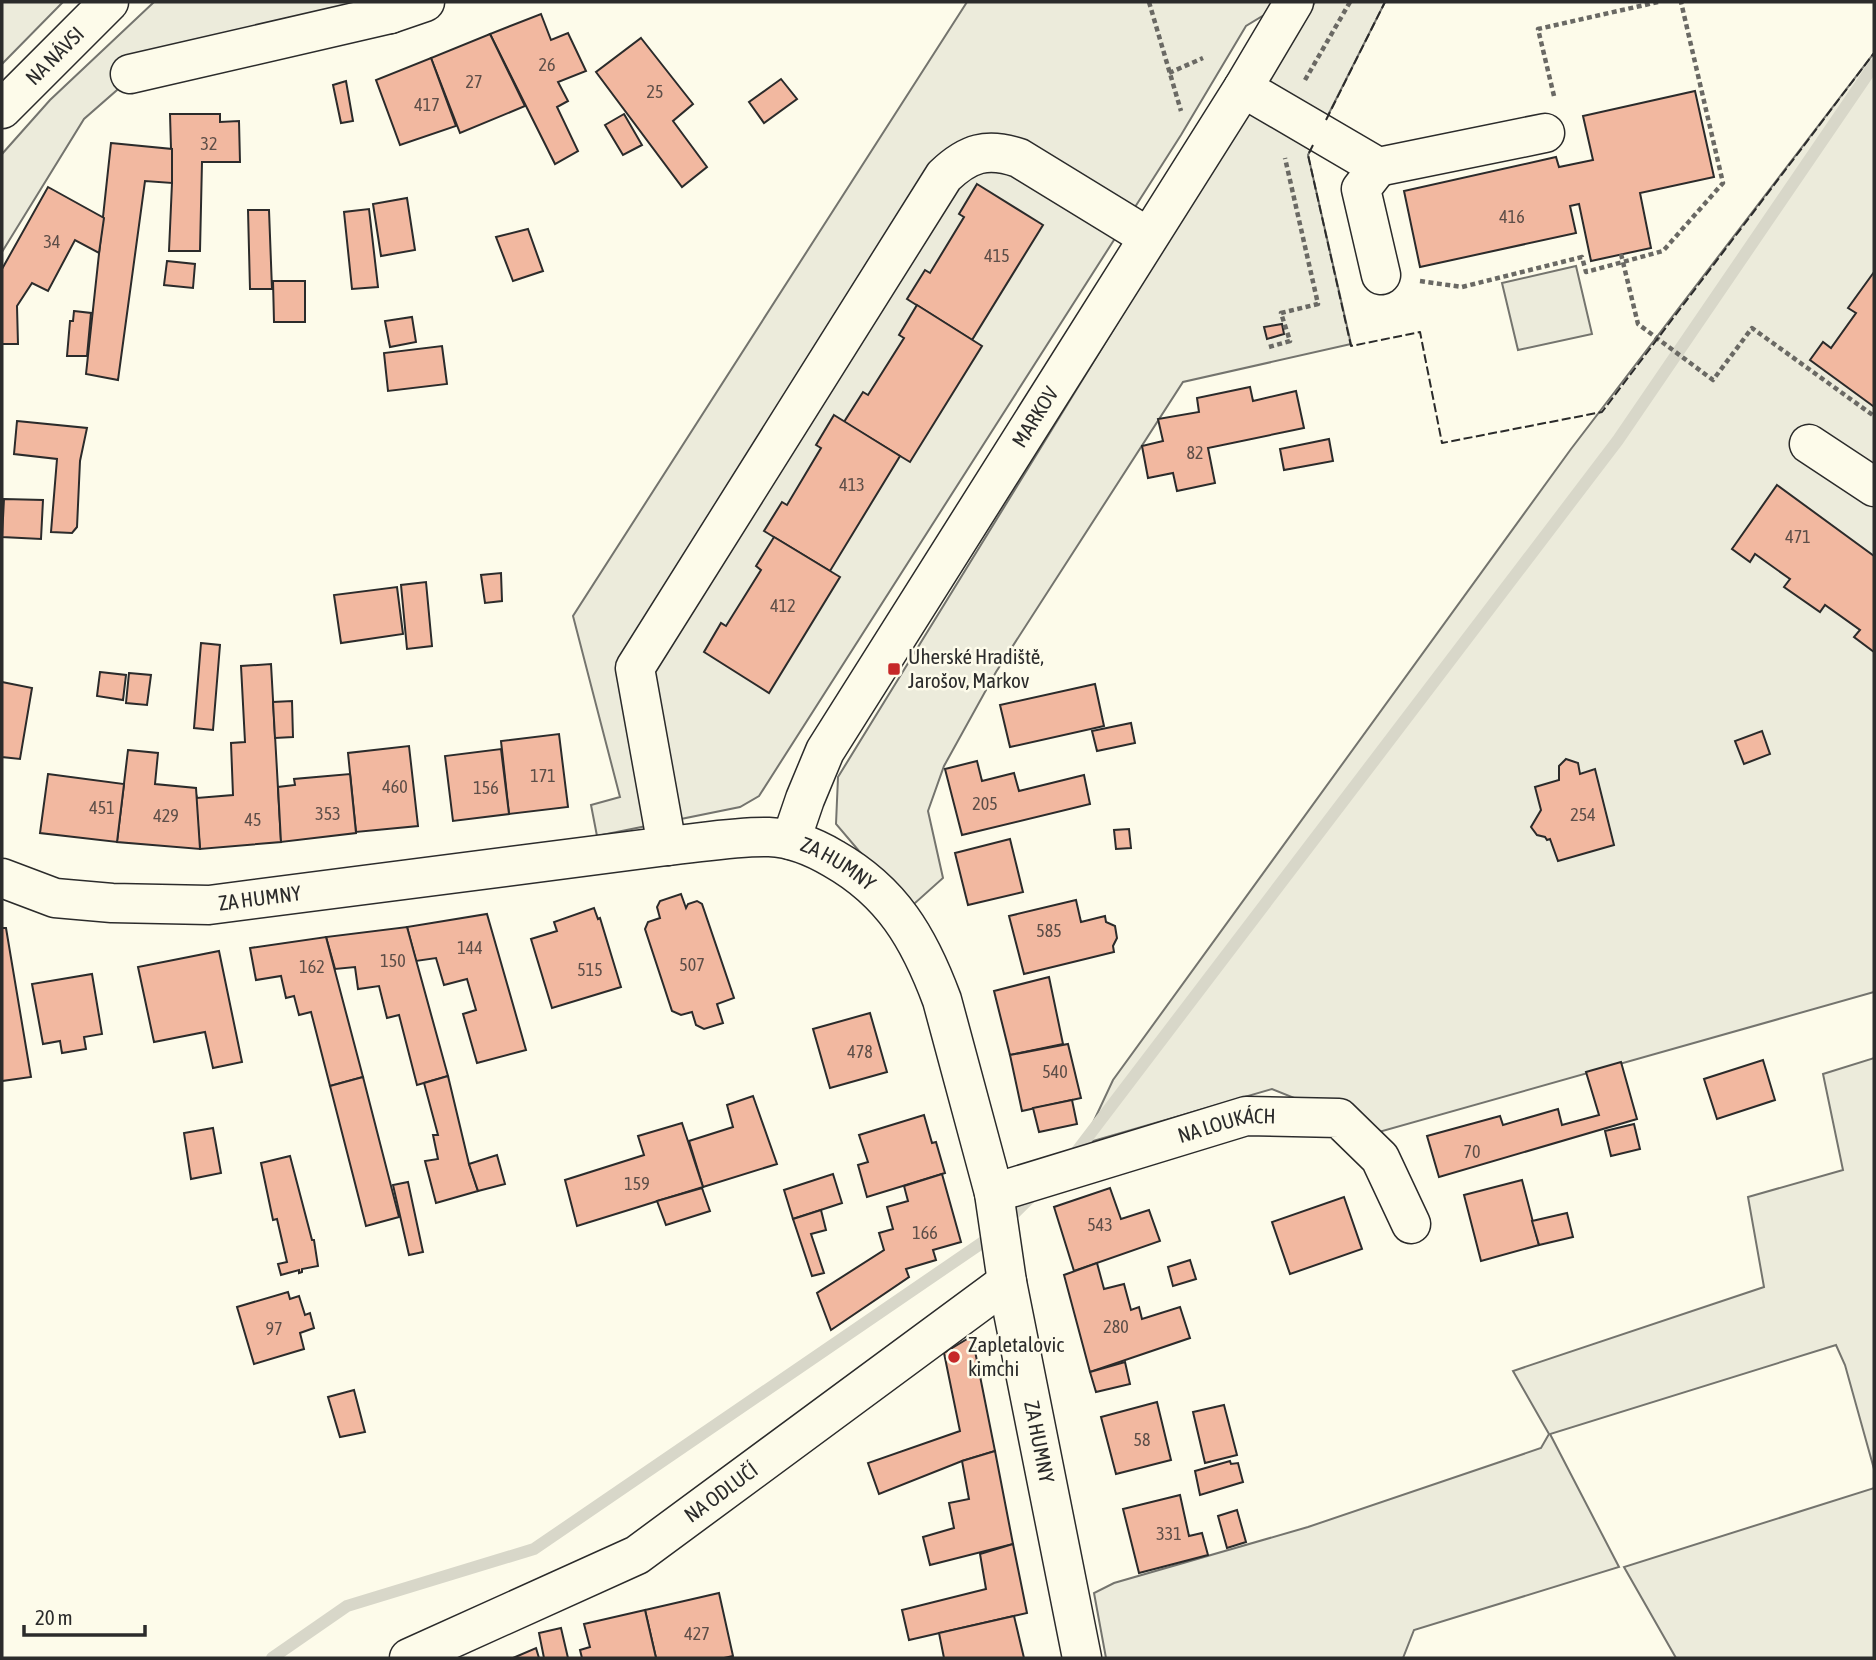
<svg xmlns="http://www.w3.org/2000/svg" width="1876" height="1660" viewBox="0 0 1876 1660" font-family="'Asap Condensed',sans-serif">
  <rect width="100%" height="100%" fill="#fdfbea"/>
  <g fill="#ecebdb" stroke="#74746e" stroke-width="2">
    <polygon points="2,2 63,2 2,64"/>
    <polygon points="154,2 381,2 148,63 84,119 2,252 2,154 50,100"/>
    <polygon points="967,2 1272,2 1264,15 1246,26 1181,135 759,796 740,807 597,836 591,805 620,797 573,616"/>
    <polygon points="1315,2 1385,2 1308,155 1351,344 1183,382 996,672 944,766 928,811 943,878 914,904 859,851 836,824 838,777"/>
    <polygon points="1874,53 1874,992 1379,1132 1272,1089 1083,1144 1113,1080 1571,449"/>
    <polygon points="1576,266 1592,334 1518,350 1502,283"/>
    <polygon points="1874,1058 1874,1469 1845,1365 1836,1345 1550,1434 1619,1567 1414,1630 1403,1658 1106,1658 1094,1593 1114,1583 1308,1527 1541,1448 1549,1434 1513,1371 1764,1287 1748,1197 1843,1170 1823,1074"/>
    <polygon points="1874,1488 1874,1658 1676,1658 1624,1567"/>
  </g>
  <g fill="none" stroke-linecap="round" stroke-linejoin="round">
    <g stroke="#d8d7c9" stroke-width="12">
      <polyline points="1071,1159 1618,440 1874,65"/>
      <polyline points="272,1658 347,1606 534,1549 989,1238 1035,1193"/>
    </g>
  </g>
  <g fill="#f2b8a0" stroke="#2b2b2b" stroke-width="2">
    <polygon points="541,14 551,40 568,33 586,71 558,82 568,101 557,107 578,151 555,164 490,34"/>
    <polygon points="490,34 525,106 460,133 431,58"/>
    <polygon points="641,38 693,104 673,121 707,167 682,187 596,72"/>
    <polygon points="431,58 456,126 400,145 376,80"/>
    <polygon points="781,79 797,99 764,123 749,102"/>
    <polygon points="346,81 353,121 341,123 333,85"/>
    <polygon points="1695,91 1714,177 1640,193 1651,248 1591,261 1579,204 1570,206 1576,233 1420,267 1404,191 1556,157 1559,167 1593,160 1583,116"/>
    <polygon points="170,114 220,114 220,122 239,121 240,162 202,162 200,251 169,251 172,183"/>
    <polygon points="624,114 642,145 623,155 605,125"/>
    <polygon points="111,143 172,149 172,183 145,181 118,380 86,374"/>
    <polygon points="977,184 1043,225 972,340 907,299 925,270 930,273 964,217 959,214"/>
    <polygon points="48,187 104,218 99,253 75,240 48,291 32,283 17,306 18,344 2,344 2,269"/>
    <polygon points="407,198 415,250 381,256 373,204"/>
    <polygon points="369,209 378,287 352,289 344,212"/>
    <polygon points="248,210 269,210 272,289 250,289"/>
    <polygon points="528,229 543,271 513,281 496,237"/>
    <polygon points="167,261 195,264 193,288 164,285"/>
    <polygon points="1874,272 1874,405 1873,406 1810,360 1823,342 1831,348 1856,313 1848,308"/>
    <polygon points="273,281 305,281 305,322 274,322"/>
    <polygon points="917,305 982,346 910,462 844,422 863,392 868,395 904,338 899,335"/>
    <polygon points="74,311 91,313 87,356 67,356 70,321 73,321"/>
    <polygon points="412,317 416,342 390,347 385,321"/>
    <polygon points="1282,324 1284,334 1267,339 1264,327"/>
    <polygon points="442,346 447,384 388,391 384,353"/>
    <polygon points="1250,387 1253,401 1296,391 1304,428 1208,448 1215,483 1177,491 1173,473 1148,478 1142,446 1163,441 1158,419 1199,412 1197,398"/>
    <polygon points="834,415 900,456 830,571 764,531 782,502 787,505 821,448 816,445"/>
    <polygon points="17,421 87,428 80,461 77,527 72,533 51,532 57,459 14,454"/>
    <polygon points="1329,439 1333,461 1284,470 1280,449"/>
    <polygon points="1777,485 1874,556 1874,652 1854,637 1860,630 1825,605 1820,612 1784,587 1790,579 1755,554 1750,562 1732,549"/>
    <polygon points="4,499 43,500 41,539 2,537"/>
    <polygon points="774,537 840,577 769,693 704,652 721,623 726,626 761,570 756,566"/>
    <polygon points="501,573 502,601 485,603 481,575"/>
    <polygon points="426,582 432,646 407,649 401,585"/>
    <polygon points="397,587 403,634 341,643 334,595"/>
    <polygon points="201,643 220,645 213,730 194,728"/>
    <polygon points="271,664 281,842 200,849 195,790 197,798 233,795 231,743 245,742 241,666"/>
    <polygon points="100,672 126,675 123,700 97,696"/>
    <polygon points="129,673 151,675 147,705 126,703"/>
    <polygon points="2,682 32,688 20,759 2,757"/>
    <polygon points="1095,684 1104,726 1010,747 1000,705"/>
    <polygon points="292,701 293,737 275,738 273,702"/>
    <polygon points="1131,723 1135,743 1097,751 1092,731"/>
    <polygon points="1762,731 1770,754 1744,764 1735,741"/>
    <polygon points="559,734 568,807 509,814 501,741"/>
    <polygon points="409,746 418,826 356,832 348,753"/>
    <polygon points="501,749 509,814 453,821 445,756"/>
    <polygon points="128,750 158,753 155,784 196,788 200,849 117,842"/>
    <polygon points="1566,759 1578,763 1580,774 1595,769 1614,845 1558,861 1550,839 1547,840 1545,837 1537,835 1531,827 1541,810 1535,787 1559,780 1559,766"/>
    <polygon points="977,761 982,781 1014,773 1019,791 1084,775 1090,804 962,835 945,769"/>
    <polygon points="48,774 124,784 117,842 40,833"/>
    <polygon points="350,774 356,833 281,842 278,787 295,785 294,779"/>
    <polygon points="1129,829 1131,848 1116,849 1114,830"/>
    <polygon points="1010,839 1023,892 968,905 955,853"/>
    <polygon points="681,894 686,908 688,904 697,901 702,904 734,998 717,1004 723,1023 704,1029 696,1025 692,1012 681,1015 672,1011 645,929 648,922 660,918 657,907 660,901"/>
    <polygon points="1076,900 1081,922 1105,916 1106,922 1115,926 1117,938 1113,946 1114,952 1024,974 1009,916"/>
    <polygon points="594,908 598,919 600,918 621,987 552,1008 531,939 557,931 554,922"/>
    <polygon points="487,914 526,1050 477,1063 463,1014 476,1010 467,979 444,985 436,958 416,961 407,927"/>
    <polygon points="407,927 448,1076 417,1085 399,1015 387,1018 379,986 358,989 355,967 335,969 326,937"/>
    <polygon points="2,928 6,928 31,1077 2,1081"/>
    <polygon points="326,937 363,1077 330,1086 311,1012 299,1015 294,996 286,998 281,976 256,980 250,948"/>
    <polygon points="219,951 242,1062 213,1068 205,1032 154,1042 138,967"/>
    <polygon points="92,974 102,1034 84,1037 86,1049 62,1053 60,1041 43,1044 32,984"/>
    <polygon points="1049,977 1063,1044 1010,1055 994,991"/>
    <polygon points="870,1013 887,1072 830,1088 813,1029"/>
    <polygon points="1068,1044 1081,1098 1022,1111 1010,1055"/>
    <polygon points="1763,1060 1775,1100 1717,1119 1704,1079"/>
    <polygon points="1621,1062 1637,1119 1439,1177 1427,1136 1500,1116 1503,1125 1558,1109 1562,1125 1599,1115 1586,1072"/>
    <polygon points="448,1076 469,1164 478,1191 436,1203 425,1161 438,1159 433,1135 438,1135 424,1083"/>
    <polygon points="363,1077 399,1217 366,1226 330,1086"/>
    <polygon points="753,1096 777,1164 703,1187 689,1141 733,1127 727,1105"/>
    <polygon points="1072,1100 1077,1124 1039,1132 1033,1108"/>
    <polygon points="924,1115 932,1143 936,1142 945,1173 867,1197 858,1165 868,1162 859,1135"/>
    <polygon points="682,1123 703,1187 577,1226 565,1180 644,1155 638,1136"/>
    <polygon points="1634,1124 1640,1149 1611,1156 1605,1131"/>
    <polygon points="213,1128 221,1173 191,1179 184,1133"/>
    <polygon points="497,1155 505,1184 478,1191 469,1164"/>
    <polygon points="290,1156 312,1240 314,1240 318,1266 302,1269 302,1272 299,1273 299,1270 281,1275 278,1264 287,1262 277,1219 273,1220 261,1163"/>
    <polygon points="833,1174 842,1203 793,1219 784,1190"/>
    <polygon points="942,1174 961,1242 933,1250 936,1260 906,1269 909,1277 831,1330 817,1293 884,1250 879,1233 893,1229 887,1207 908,1201 904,1186"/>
    <polygon points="1522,1180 1539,1245 1481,1261 1464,1195"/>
    <polygon points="408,1182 423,1252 409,1255 393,1185"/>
    <polygon points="702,1188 710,1211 666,1225 657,1201"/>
    <polygon points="1110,1188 1121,1219 1149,1210 1160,1241 1074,1271 1054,1207"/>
    <polygon points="1344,1197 1362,1249 1290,1274 1272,1222"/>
    <polygon points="821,1210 826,1230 811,1234 824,1273 812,1276 793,1219"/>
    <polygon points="1567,1213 1573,1237 1539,1245 1532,1221"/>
    <polygon points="1190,1260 1196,1279 1173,1286 1168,1267"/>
    <polygon points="1097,1263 1104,1289 1124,1284 1131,1310 1139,1307 1142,1319 1180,1307 1190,1338 1090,1372 1064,1275"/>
    <polygon points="288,1292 290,1299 299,1296 305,1315 310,1313 314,1328 300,1333 304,1349 254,1364 237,1307"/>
    <polygon points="972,1336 995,1451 962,1461 879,1494 868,1463 960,1431 944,1353"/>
    <polygon points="1125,1362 1130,1384 1096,1392 1090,1372"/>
    <polygon points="354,1390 365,1432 340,1437 328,1397"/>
    <polygon points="1157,1402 1171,1460 1116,1474 1101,1417"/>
    <polygon points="1224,1405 1237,1455 1205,1463 1193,1412"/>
    <polygon points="995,1451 1013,1544 930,1565 923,1537 954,1528 949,1503 969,1499 962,1461"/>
    <polygon points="1230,1461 1231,1464 1238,1463 1243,1482 1200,1495 1195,1471"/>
    <polygon points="1180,1495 1189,1536 1202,1533 1208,1555 1139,1573 1123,1509"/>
    <polygon points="1237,1510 1246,1542 1227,1548 1218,1516"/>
    <polygon points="1013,1544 1027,1613 909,1640 902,1610 986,1589 980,1554"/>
    <polygon points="719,1593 733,1656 724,1658 656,1658 645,1610"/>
    <polygon points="645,1610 656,1658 582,1658 580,1650 590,1647 584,1624"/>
    <polygon points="1014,1616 1024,1658 944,1658 939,1633"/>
    <polygon points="561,1628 568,1658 544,1658 539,1633"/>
    <polygon points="536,1648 539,1658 513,1658"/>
  </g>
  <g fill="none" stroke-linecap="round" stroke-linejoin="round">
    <g stroke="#2b2b2b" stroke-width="41">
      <g id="minor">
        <polyline points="388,2 390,14 425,2"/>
        <polyline points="130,74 390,14"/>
        <polyline points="1243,88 1378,167 1545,133"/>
        <path id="s1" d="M2 109 109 2"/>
        <polyline points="1378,167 1361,189 1381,275"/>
        <polyline points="1809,444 1874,487"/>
        <path id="s2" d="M791 840 805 799 825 751 1243 88 1294 2"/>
        <path d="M667 846 635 668 944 176C968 153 987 147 1019 158L1148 237"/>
        <path id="s3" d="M2 878 55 898 112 903 209 905 667 846C700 843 735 836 769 837 792 838 814 847 834 859 892 892 919 938 942 1000L994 1193 1007 1282 1082 1658"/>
        <path id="s4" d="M994 1193 1246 1116 1339 1118 1380 1158 1411 1224"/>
        <path id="s5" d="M409 1658 637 1555 1007 1282"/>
      </g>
    </g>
    <g stroke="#6a6964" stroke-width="4.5" stroke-dasharray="5 3.5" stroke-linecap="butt">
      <polyline points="1149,2 1181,111"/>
      <polyline points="1169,73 1203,58"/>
      <polyline points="1305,80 1350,2"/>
      <polyline points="1554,96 1538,29 1658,2"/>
      <polyline points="1621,254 1638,324 1713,380 1752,328 1874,416"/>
      <polyline points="1420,281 1462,287 1582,257 1586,272 1663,251 1723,183 1681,2"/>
      <polyline points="1269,347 1290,341 1281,313 1318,304 1285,158"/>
    </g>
    <use href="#minor" stroke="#fdfbea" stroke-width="38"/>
    <g stroke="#2b2b2b" stroke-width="2" stroke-dasharray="9 3.5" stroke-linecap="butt">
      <polyline points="1326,120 1385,2"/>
      <polyline points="1313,145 1308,155 1351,346 1420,332 1442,443 1602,412 1874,53"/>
    </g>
  </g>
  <g fill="#c62828" stroke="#fdfbea" stroke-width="2.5">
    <rect x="887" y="662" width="14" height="14" rx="3.5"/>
    <circle cx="954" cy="1357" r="7"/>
  </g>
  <g text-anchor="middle" stroke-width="5" stroke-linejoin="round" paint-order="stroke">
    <g font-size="18" fill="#5d4e48">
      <text x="547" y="71">26</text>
      <text x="474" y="88">27</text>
      <text x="655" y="98">25</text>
      <text x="427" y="111">417</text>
      <text x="209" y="150">32</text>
      <text x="1512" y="223">416</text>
      <text x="52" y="248">34</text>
      <text x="997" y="262">415</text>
      <text x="1195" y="459">82</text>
      <text x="852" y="491">413</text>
      <text x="1798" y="543">471</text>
      <text x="783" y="612">412</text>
      <text x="543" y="782">171</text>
      <text x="395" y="793">460</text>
      <text x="486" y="794">156</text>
      <text x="985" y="810">205</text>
      <text x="102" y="814">451</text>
      <text x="328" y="820">353</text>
      <text x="1583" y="821">254</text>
      <text x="166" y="822">429</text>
      <text x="253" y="826">45</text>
      <text x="1049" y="937">585</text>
      <text x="470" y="954">144</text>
      <text x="393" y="967">150</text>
      <text x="692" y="971">507</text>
      <text x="312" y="973">162</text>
      <text x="590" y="976">515</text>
      <text x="860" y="1058">478</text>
      <text x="1055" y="1078">540</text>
      <text x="1472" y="1158">70</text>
      <text x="637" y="1190">159</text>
      <text x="1100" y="1231">543</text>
      <text x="925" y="1239">166</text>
      <text x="1116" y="1333">280</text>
      <text x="274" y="1335">97</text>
      <text x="1142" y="1446">58</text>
      <text x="1169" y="1540">331</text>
      <text x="697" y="1640">427</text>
    </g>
    <g font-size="21" fill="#2b2b2b" stroke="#fdfbea">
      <text dy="7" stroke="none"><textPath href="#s1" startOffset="75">NA NÁVSI</textPath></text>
      <text dy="7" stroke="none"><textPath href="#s2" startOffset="490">MARKOV</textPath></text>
      <text dy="7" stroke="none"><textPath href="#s3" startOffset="850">ZA HUMNY</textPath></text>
      <text dy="7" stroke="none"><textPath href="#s3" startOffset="262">ZA HUMNY</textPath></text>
      <text dy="7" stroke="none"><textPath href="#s4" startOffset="243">NA LOUKÁCH</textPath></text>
      <text dy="7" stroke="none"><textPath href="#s3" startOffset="1479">ZA HUMNY</textPath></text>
      <text dy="7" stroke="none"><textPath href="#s5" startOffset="355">NA ODLUČÍ</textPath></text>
    </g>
    <g font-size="21" fill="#2b2b2b" stroke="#fdfbea" text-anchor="start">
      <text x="908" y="664">Uherské Hradiště,<tspan x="908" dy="24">Jarošov, Markov</tspan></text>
      <text x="968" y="1352">Zapletalovic<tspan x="968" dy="24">kimchi</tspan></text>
    </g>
  </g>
  <rect width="1876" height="1660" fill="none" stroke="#2b2b2b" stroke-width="7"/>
  <path d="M24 1625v10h121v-10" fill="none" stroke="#2b2b2b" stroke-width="3.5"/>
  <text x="35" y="1625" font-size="21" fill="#2b2b2b" stroke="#fdfbea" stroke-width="5" paint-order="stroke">20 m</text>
</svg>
